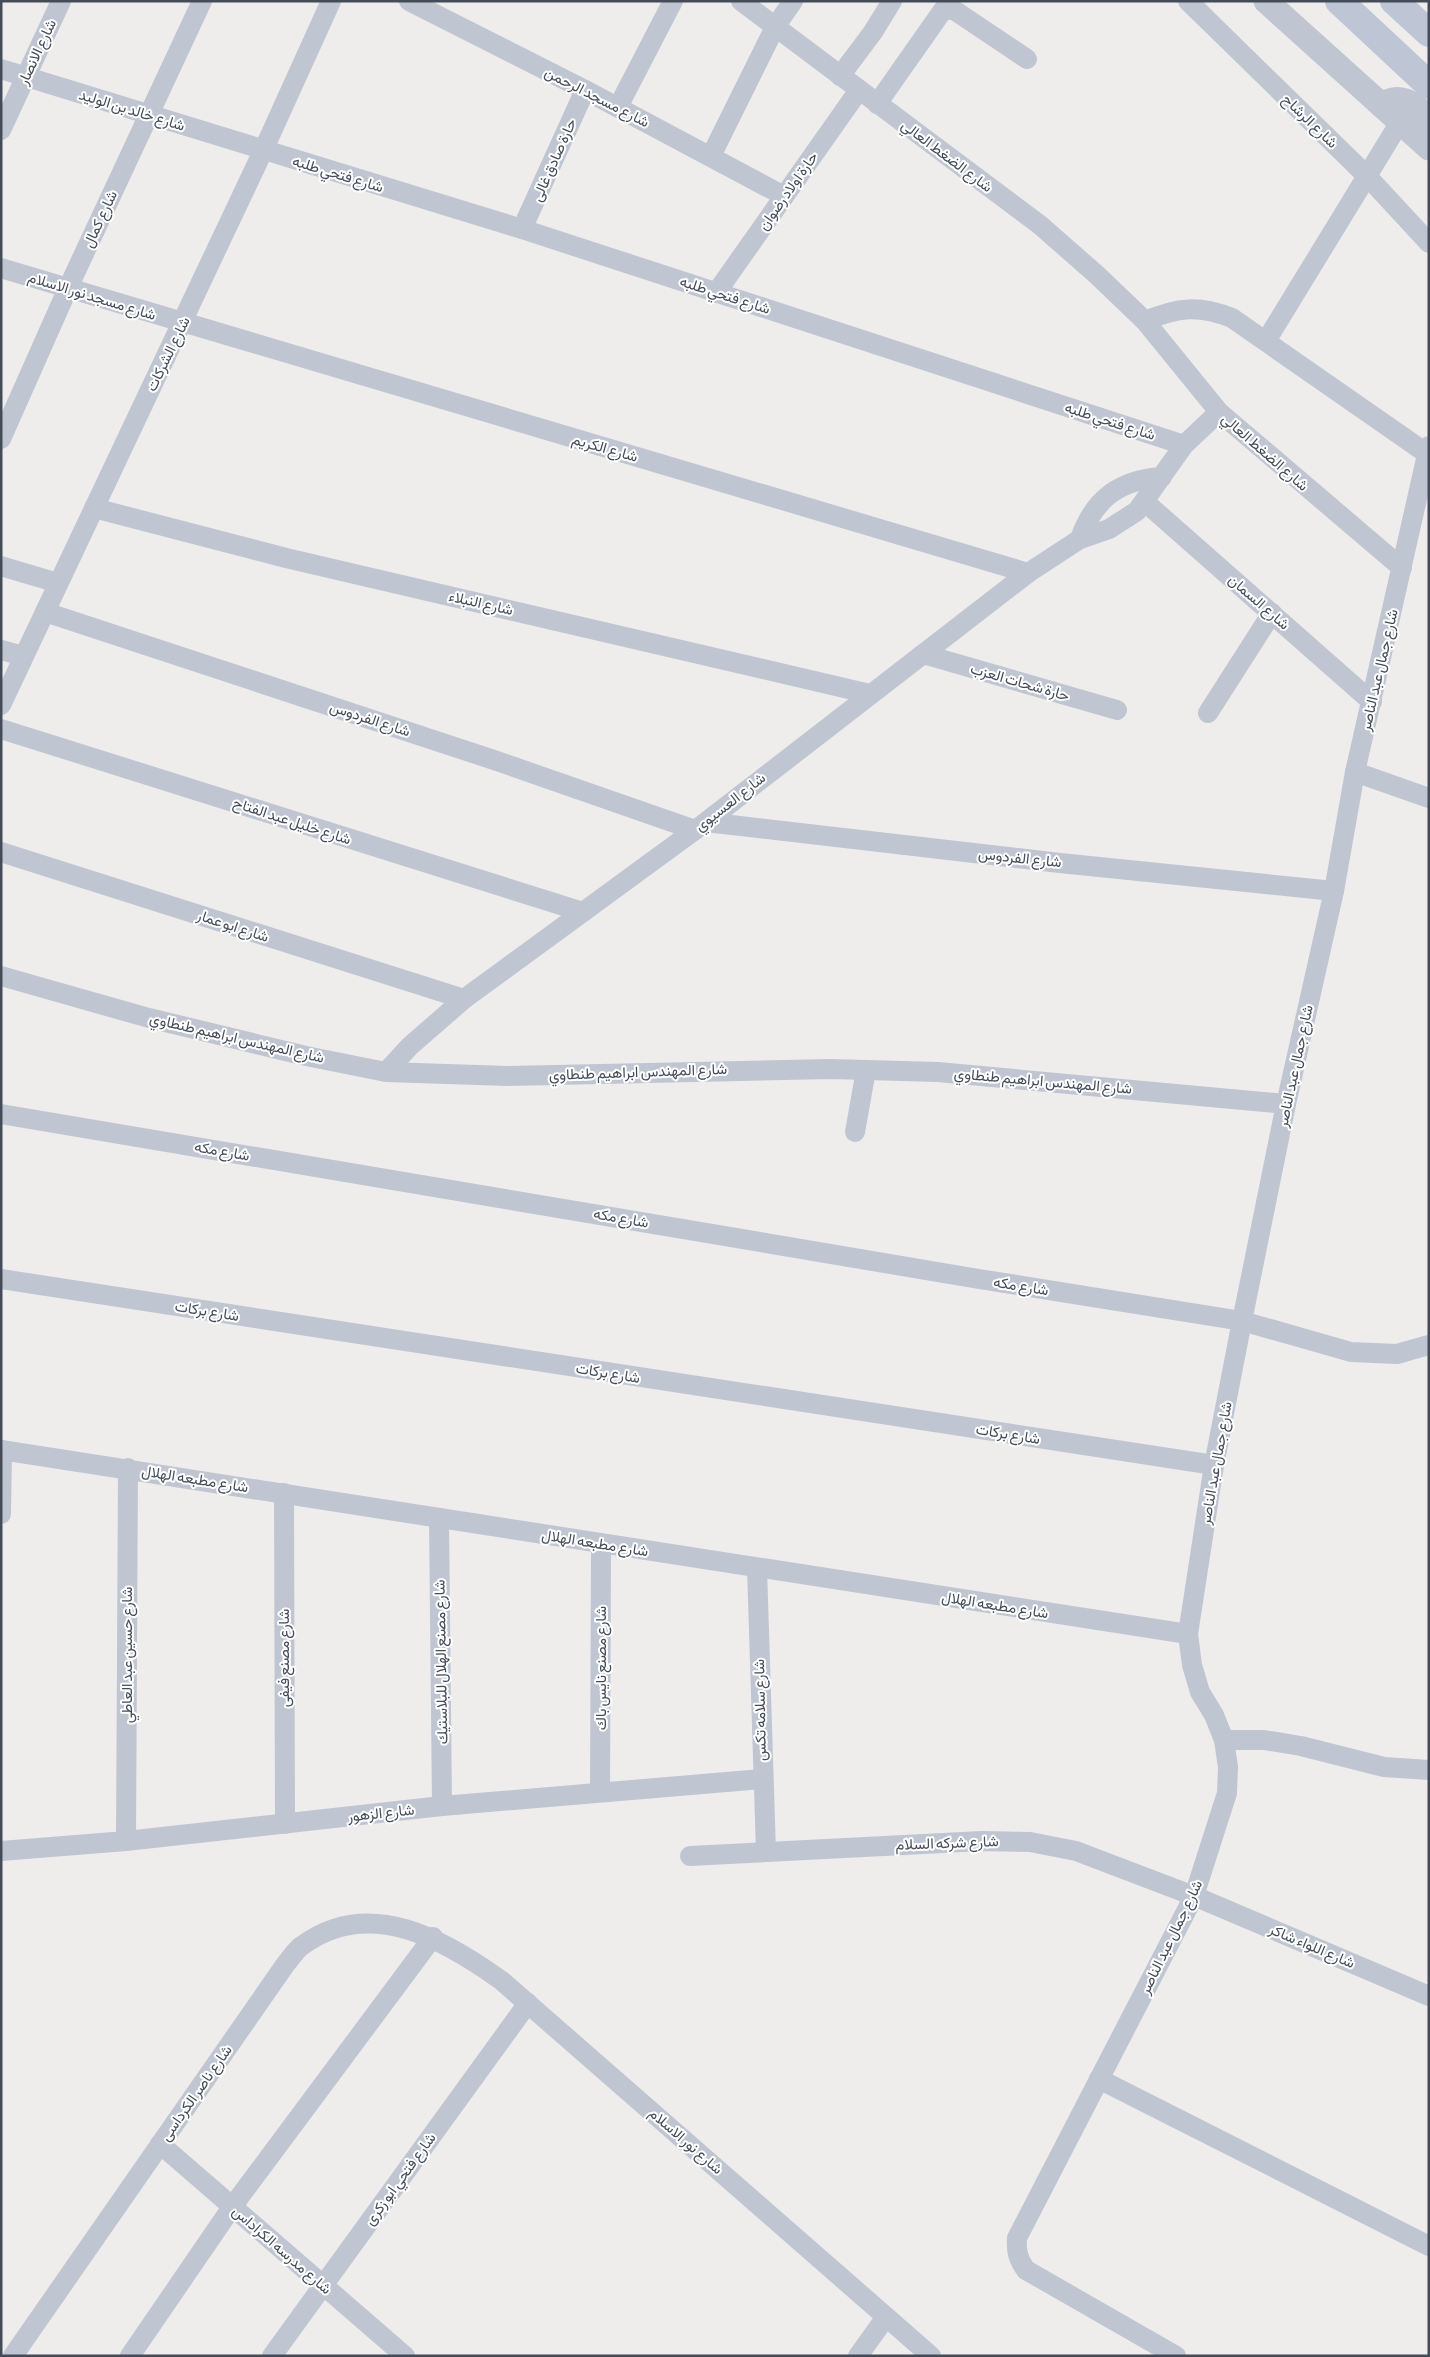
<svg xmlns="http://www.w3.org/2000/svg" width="1430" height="2357" viewBox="0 0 1430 2357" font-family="'Asap Condensed',Vazirmatn,sans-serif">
  <rect width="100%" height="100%" fill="#efecec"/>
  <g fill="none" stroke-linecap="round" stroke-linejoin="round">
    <g stroke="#bfc6d2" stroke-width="20">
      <polyline points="409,1 585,90 784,196"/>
      <polyline points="741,1 1040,225 1097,275 1145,321 1219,412 1402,568"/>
      <polyline points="1188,1 1367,176 1429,243"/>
      <polyline points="1,69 522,229 1184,445"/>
      <polyline points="840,76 873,32 892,1"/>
      <polyline points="877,104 943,10 954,10 1027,59"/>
      <polyline points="618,107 673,1"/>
      <polyline points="1,130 61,1"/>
      <polyline points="711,156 775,27 793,1"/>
      <polyline points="522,229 585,90"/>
      <polyline points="1,268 1028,573"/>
      <polyline points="716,293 859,90"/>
      <path d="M1145 321C1178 307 1199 305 1232 318L1426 453"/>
      <polyline points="1266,341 1400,122"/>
      <polyline points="1,439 68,288 202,1"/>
      <polyline points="1145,502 1372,702"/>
      <polyline points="94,508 286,558 870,694"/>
      <path d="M1080 539C1094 498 1120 480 1162 477"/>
      <polyline points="1,566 58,583"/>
      <polyline points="45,612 497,761 695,830"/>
      <polyline points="1,650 23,656"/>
      <polyline points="923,654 1117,710"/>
      <polyline points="1,705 263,151 331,1"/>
      <polyline points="1208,713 1272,613"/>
      <polyline points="1,729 583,912"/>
      <polyline points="1355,772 1429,798"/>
      <polyline points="706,822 1060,863 1334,891"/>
      <polyline points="1,852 464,999"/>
      <polyline points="1,976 149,1018 306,1056 386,1072 508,1076 830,1069 938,1072 1286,1104"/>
      <polyline points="386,1072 410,1046 464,999 706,822 1028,573 1080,539 1109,529 1137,511 1184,445 1219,412"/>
      <polyline points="1,1114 979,1279 1242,1321 1351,1352 1397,1354 1429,1345"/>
      <polyline points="855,1132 866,1070"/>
      <polyline points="1,1279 1214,1465"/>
      <polyline points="1,1450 1188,1634"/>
      <polyline points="284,1493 285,1824"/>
      <polyline points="1,1514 2,1450"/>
      <polyline points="439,1518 442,1806"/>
      <polyline points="757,1568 766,1852"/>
      <polyline points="1224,1740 1264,1740 1301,1746 1384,1767 1429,1770"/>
      <polyline points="600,1792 601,1544"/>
      <polyline points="126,1841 128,1468"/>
      <polyline points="1,1851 126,1841 442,1806 762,1779"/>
      <polyline points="690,1856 982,1841 1030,1842 1076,1851 1194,1896 1429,1996"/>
      <polyline points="1099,2079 1429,2246"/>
      <polyline points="160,2144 405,2356"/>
      <path d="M13 2356 285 1965C291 1958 296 1949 303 1945 370 1896 445 1940 502 1981L931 2356"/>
      <polyline points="130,2356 232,2207 433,1937"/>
      <polyline points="272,2356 528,2003"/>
      <polyline points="858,2356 886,2317"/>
      <path d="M1176 2356 1026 2270C1018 2259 1016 2251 1017 2238L1194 1896 1227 1793 1228 1767 1224 1740 1214 1715 1200 1692 1192 1665 1188 1634 1214 1465 1242 1321 1286 1104 1334 891 1355 772 1429 446"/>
    </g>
    <g stroke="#bfc6d2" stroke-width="25">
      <polyline points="1266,1 1429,148"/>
      <path d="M1381 105C1401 92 1414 104 1429 118"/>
    </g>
    <g stroke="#bec6d6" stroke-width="28">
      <polyline points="1339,1 1429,85"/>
      <polyline points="1394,1 1429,33"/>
    </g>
  </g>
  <g text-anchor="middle" stroke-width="4" stroke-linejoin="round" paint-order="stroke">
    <g font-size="15" fill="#444c59" stroke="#fff">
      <text transform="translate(37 52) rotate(-65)" y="5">شارع الانصار</text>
      <text transform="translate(597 97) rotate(27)" y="5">شارع مسجد الرحمن</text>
      <text transform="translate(132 110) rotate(17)" y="5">شارع خالد بن الوليد</text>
      <text transform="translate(1310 121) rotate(44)" y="5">شارع الرشاح</text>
      <text transform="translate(947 156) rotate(37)" y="5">شارع الضغط العالي</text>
      <text transform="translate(554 160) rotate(-66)" y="5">حارة صادق غالى</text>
      <text transform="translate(338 174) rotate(17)" y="5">شارع فتحي طلبه</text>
      <text transform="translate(788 191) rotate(-55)" y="5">حارة اولاد رضوان</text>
      <text transform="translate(100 219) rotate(-65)" y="5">شارع كمال</text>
      <text transform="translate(725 295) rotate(18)" y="5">شارع فتحي طلبه</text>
      <text transform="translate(92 296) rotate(17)" y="5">شارع مسجد نور الاسلام</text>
      <text transform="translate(168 354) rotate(-64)" y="5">شارع الشركات</text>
      <text transform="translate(1110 421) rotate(18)" y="5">شارع فتحي طلبه</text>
      <text transform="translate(605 448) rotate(16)" y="5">شارع الكريم</text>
      <text transform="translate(1265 452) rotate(41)" y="5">شارع الضغط العالي</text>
      <text transform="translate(1259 602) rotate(41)" y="5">شارع السمان</text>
      <text transform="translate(481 603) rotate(13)" y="5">شارع النبلاء</text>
      <text transform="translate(1379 670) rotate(-77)" y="5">شارع جمال عبد الناصر</text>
      <text transform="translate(1020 682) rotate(16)" y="5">حارة شحات العزب</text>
      <text transform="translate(370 719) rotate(18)" y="5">شارع الفردوس</text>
      <text transform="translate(730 802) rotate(-38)" y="5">شارع العسيوي</text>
      <text transform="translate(292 821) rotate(18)" y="5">شارع خليل عبد الفتاح</text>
      <text transform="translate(1020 858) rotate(6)" y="5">شارع الفردوس</text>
      <text transform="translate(233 926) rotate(18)" y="5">شارع ابو عمار</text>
      <text transform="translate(237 1038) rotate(13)" y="5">شارع المهندس ابراهيم طنطاوي</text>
      <text transform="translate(1295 1066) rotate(-78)" y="5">شارع جمال عبد الناصر</text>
      <text transform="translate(638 1072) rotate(-2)" y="5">شارع المهندس ابراهيم طنطاوي</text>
      <text transform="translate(1043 1081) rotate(5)" y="5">شارع المهندس ابراهيم طنطاوي</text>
      <text transform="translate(222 1151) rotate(10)" y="5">شارع مكه</text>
      <text transform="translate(621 1218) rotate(10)" y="5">شارع مكه</text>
      <text transform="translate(1021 1286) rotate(9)" y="5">شارع مكه</text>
      <text transform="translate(207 1311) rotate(9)" y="5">شارع بركات</text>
      <text transform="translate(608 1373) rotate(9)" y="5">شارع بركات</text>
      <text transform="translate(1008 1434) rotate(9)" y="5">شارع بركات</text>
      <text transform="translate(1216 1463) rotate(-80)" y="5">شارع جمال عبد الناصر</text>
      <text transform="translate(195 1479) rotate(9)" y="5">شارع مطبعه الهلال</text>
      <text transform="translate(595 1543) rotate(9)" y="5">شارع مطبعه الهلال</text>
      <text transform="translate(995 1605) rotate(9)" y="5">شارع مطبعه الهلال</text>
      <text transform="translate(127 1655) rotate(-90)" y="5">شارع حسين عبد العاطي</text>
      <text transform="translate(284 1658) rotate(-90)" y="5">شارع مصنع فيفى</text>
      <text transform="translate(441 1662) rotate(-91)" y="5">شارع مصنع الهلال للبلاستيك</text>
      <text transform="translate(601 1668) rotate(-90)" y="5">شارع مصنع نايس باك</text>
      <text transform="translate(760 1710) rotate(-91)" y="5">شارع سلامه تكس</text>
      <text transform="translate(381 1813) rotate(-6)" y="5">شارع الزهور</text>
      <text transform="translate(947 1843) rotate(-2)" y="5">شارع شركه السلام</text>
      <text transform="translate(1171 1937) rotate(-64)" y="5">شارع جمال عبد الناصر</text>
      <text transform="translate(1312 1946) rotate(23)" y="5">شارع اللواء شاكر</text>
      <text transform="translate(196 2093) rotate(-55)" y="5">شارع ناصر الكرداسى</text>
      <text transform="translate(686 2141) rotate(41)" y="5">شارع نور الاسلام</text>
      <text transform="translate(400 2179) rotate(-54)" y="5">شارع فتحي ابو زكرى</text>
      <text transform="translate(282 2250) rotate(41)" y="5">شارع مدرسه الكراداس</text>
    </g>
  </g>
  <rect width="1430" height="2357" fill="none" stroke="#444c59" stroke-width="5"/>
</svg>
